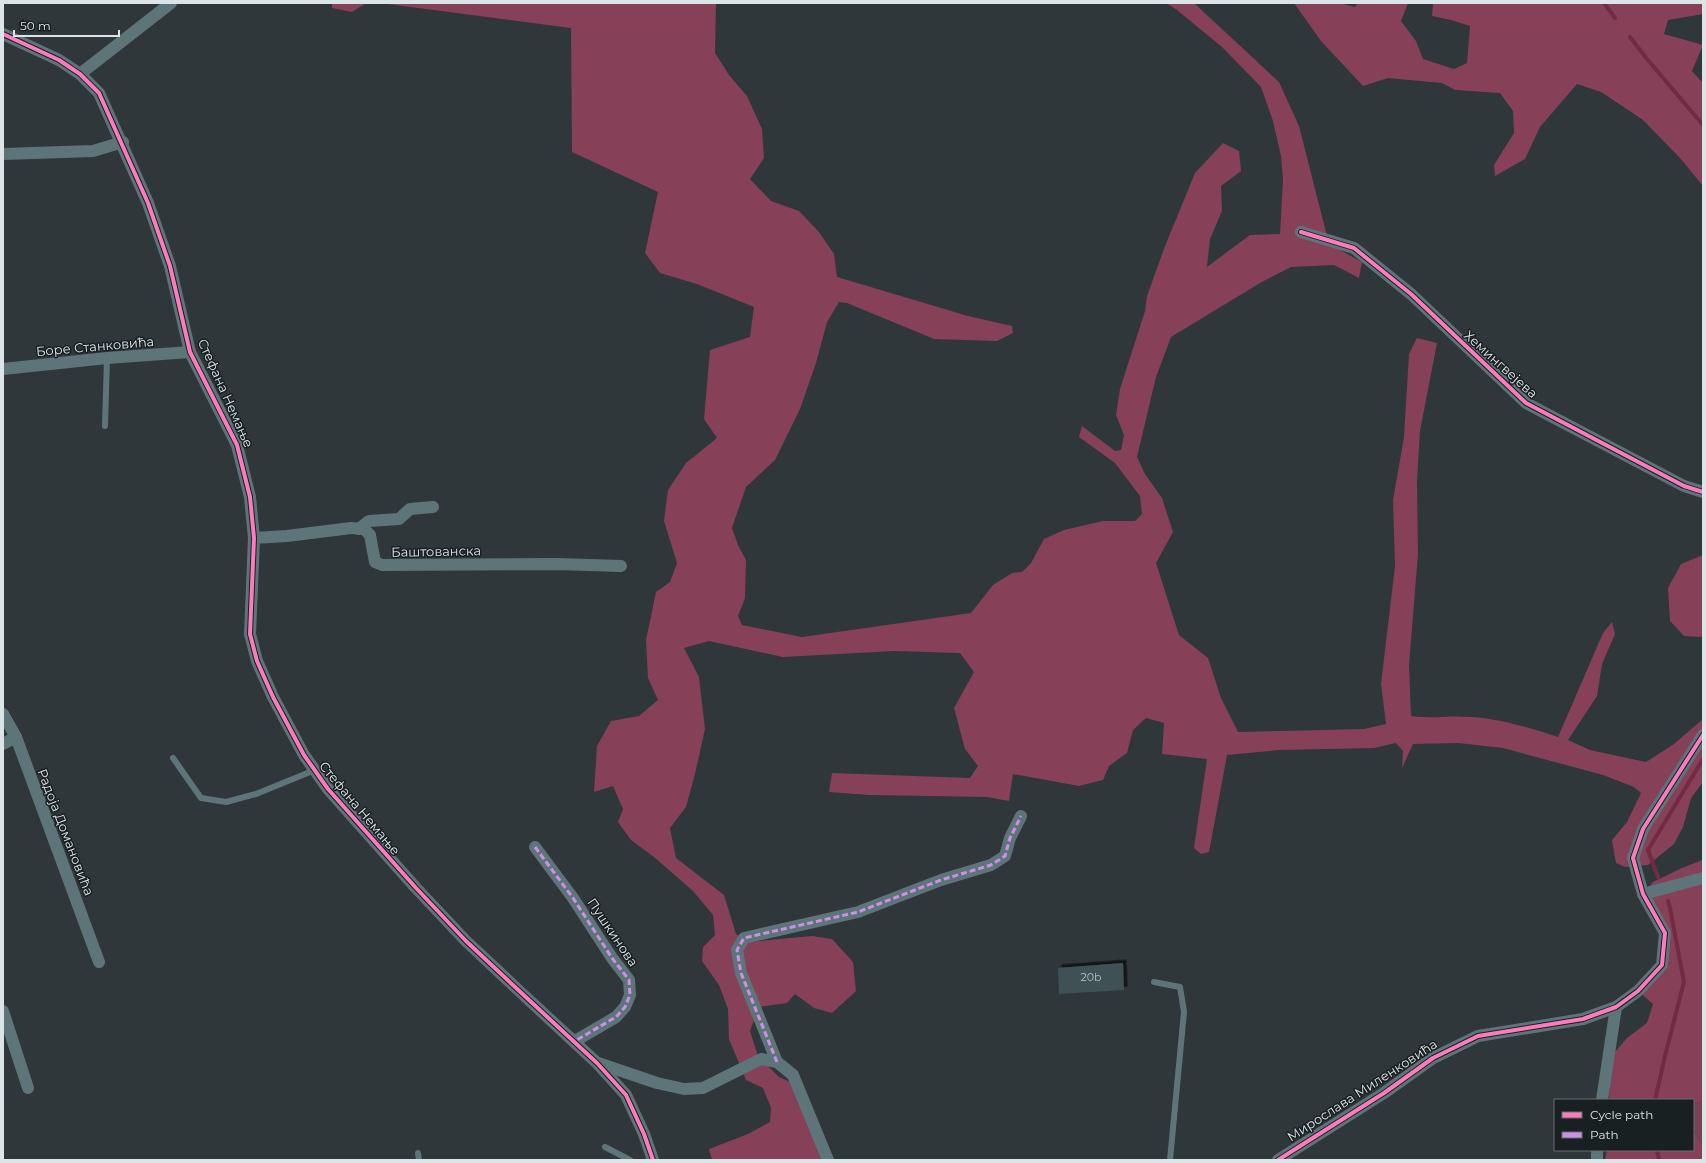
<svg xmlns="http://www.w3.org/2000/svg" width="1706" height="1163" viewBox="0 0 1706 1163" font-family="Montserrat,sans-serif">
  <defs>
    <filter id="shadow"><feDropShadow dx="3.5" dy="-3.5" stdDeviation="0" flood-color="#0009"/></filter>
  </defs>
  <rect width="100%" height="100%" fill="#2f373a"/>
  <polygon fill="#784353" points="1703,1101 1703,1146 1693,1129 1693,1105"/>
  <g fill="#864057">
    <polygon points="332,3 366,3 352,12 332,8"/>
    <path d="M380 3H716L715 53 729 75 747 96 762 129 764 158 750 179 771 201 799 211 819 232 834 254 837 277 968 316 1012 326 1013 333 997 341 934 339 847 303 839 302 827 322 816 363 800 409 775 460 746 487 732 528 738 545 746 560 745 598 738 616 742 625 802 637 971 613 993 585 1012 573 1022 572 1031 563 1044 539 1064 530 1103 521H1135L1142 514 1140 496 1115 463 1079 437 1082 426 1115 451 1121 450 1124 435 1116 415 1120 389 1145 311 1147 296 1165 246 1195 173 1223 143 1239 151 1241 171 1221 186 1222 211 1210 239 1207 267 1250 235 1280 234 1283 180 1281 156 1273 121 1261 87 1222 47 1177 10 1166 3H1194L1279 82 1299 126 1329 244 1362 262 1359 278 1334 265 1291 267 1260 283 1171 337 1156 377 1137 457 1145 474 1162 498 1173 532 1156 563 1179 635 1208 658 1221 698 1238 732 1364 729 1386 724 1381 684 1395 566 1393 500 1404 437 1409 354 1417 338 1437 343 1420 431 1417 482 1418 554 1409 665 1411 716C1431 719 1451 715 1472 717 1502 719 1530 728 1558 737L1603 633 1612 622 1615 634 1602 664 1597 696 1568 740 1590 750 1646 762 1674 744 1703 719V782L1691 798 1683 827 1674 844 1648 865 1625 867 1616 863 1612 840 1627 822 1641 793 1634 787 1603 775 1503 748 1458 743 1413 744 1402 768 1403 751 1396 743 1374 748 1279 750 1227 755 1209 852 1201 854 1194 848 1207 759 1162 754 1164 723 1146 718 1133 730 1127 753 1109 766 1103 780 1079 786 1013 774 1009 801 987 797 869 795 829 792 832 773 970 778 978 766 965 749 954 708 974 672 960 653 894 651 783 657 709 641 684 648 699 677 705 729 695 774 686 807 670 828 676 858 724 895 736 934 748 942 812 936 832 939 853 962 856 991 832 1013 814 1008 795 994 787 1003 759 1007 750 1031 758 1056 779 1077 799 1086 828 1160H712L709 1149 748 1134 770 1122 771 1108 763 1088 746 1080 729 1039 728 1009 719 985 702 961 703 947 715 935 713 915 693 891 654 857 631 840 618 822 623 809 613 786 594 792 597 746 611 721 639 716 658 700 648 678 646 640 656 592 670 582 677 563 664 521 668 490 686 463 717 438 704 419 710 350 750 337 754 307 697 284 660 273 645 253 658 192 572 152 571 28Z"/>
    <polygon points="1294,3 1339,3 1355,7 1358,3 1408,3 1401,21 1416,41 1423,59 1454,69 1467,63 1470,26 1451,20 1432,16 1433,3 1703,3 1703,14 1668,20 1664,34 1703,45 1692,71 1703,83 1703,186 1680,158 1643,120 1601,92 1577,84 1540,127 1525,159 1495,176 1494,165 1514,133 1513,111 1500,93 1455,90 1442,83 1388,78 1363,86 1321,41"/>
    <polygon points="1703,555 1703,637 1684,636 1670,621 1668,588 1681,564"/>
    <polygon points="1703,859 1703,1101 1693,1105 1693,1100 1609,1100 1610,1069 1614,1053 1627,1038 1647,1023 1653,1004 1638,991 1662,965 1665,933 1643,894 1653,882 1682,868 1700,861"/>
    <polygon points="1693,1129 1703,1146 1703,1160 1605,1160 1607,1150 1693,1150"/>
  </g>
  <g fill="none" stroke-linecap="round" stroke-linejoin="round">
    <g stroke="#732b44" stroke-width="4">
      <polyline points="1604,3 1615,18"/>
      <polyline points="1630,37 1647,59 1703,125"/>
      <polyline points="1658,877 1648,850 1703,759"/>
      <polyline points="1655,1100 1665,1056 1684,982 1670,908 1668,901"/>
      <polyline points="1657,1150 1659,1160"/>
    </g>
  </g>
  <polygon fill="#405155" filter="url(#shadow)" points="1123,963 1124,990 1059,994 1058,968"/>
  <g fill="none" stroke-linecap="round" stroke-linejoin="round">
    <g stroke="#5d7579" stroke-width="6">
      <polyline points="105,426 107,358"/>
      <polyline points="173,758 201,798 226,802 256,794 315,770"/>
      <polyline points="1154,982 1180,987 1184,1012 1170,1160"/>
      <polyline points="605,1147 630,1160"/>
      <polyline points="418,1153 419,1160"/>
    </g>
    <g stroke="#5d7579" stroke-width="12">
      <polyline points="3,34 59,60 80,74 99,93 148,203 170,266 190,352 237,445 250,497 254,538 250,634 257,661 273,697 304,755 328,789 416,888 466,941 515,987 597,1063 626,1095 644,1134 653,1160"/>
      <polyline points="80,74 171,3"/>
      <polyline points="3,154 93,151 123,142"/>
      <polyline points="1301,232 1354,248 1411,294 1526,403 1684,486 1703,492"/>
      <polyline points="3,369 107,358 190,352"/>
      <polyline points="359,529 369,521 399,519 410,509 433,507"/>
      <polyline points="254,538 287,536 351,528 364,529 370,535 375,562 382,565 557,564 621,566"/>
      <polyline points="3,714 16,737 99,962"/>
      <polyline points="3,744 16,737"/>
      <polyline points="535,847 573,898 612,958 629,980 630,995 625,1007 616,1017 575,1041"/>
      <polyline points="1643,894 1703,878"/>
      <polyline points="3,1011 28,1088"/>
      <polyline points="777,1062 741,973 737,950 744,938 858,912 941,880 991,865 1005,856 1010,838 1021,816"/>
      <polyline points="598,1063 657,1083 684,1089 703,1088 761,1059 777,1062 793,1075 828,1160"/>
      <polyline points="1602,1100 1616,1007"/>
      <polyline points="1597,1150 1597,1160"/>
      <polyline points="1278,1160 1384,1093 1433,1058 1478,1036 1583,1019 1616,1007 1638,991 1662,965 1665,933 1643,894 1633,858 1643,829 1703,735"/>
    </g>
    <g stroke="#ce8fe9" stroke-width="3" stroke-dasharray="6 3" stroke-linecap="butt">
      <polyline points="535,847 573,898 612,958 629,980 630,995 625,1007 616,1017 575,1041"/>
      <polyline points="777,1062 741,973 737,950 744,938 858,912 941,880 991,865 1005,856 1010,838 1021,816"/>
    </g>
    <g stroke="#192022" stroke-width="6">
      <g id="cycleway">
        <polyline points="3,34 59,60 80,74 99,93 148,203 170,266 190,352 237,445 250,497 254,538 250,634 257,661 273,697 304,755 328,789 416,888 466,941 515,987 597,1063 626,1095 644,1134 653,1160"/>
        <polyline points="1301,232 1354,248 1411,294 1526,403 1684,486 1703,492"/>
        <polyline points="1278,1160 1384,1093 1433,1058 1478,1036 1583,1019 1616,1007 1638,991 1662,965 1665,933 1643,894 1633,858 1643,829 1703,735"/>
      </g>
    </g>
    <use href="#cycleway" stroke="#fd7abc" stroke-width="4"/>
  </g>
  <g text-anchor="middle" stroke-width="3" stroke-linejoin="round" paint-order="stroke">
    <g font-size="11" fill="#b4bfc2">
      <text x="1091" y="981">20b</text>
    </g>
    <g font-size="13" fill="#dbe4e6" stroke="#192022">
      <text transform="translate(95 346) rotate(-5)" y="5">Боре Станковића</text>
      <text transform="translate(1501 364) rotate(42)" y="5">Хемингвејева</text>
      <text transform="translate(226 393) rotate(66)" y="5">Стефана Немање</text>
      <text transform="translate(436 551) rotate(-1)" y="5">Баштованска</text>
      <text transform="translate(360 808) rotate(50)" y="5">Стефана Немање</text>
      <text transform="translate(66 832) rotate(69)" y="5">Радоја Домановића</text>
      <text transform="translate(613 932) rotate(56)" y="5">Пушкинова</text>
      <text transform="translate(1362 1090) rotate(-33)" y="5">Мирослава Миленковића</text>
    </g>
  </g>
  <rect width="1706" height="1163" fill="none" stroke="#dbe4e6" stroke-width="8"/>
  <rect x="1554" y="1099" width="140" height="52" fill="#192022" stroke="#676e70"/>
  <rect x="1562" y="1112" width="20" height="6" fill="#fd7abc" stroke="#676e70"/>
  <text x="1590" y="1119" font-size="12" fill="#dbe4e6">Cycle path</text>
  <rect x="1562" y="1132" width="20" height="6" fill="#ce8fe9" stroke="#676e70"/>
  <text x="1590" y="1139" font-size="12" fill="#dbe4e6">Path</text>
  <path d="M14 30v6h105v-6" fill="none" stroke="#dbe4e6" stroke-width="2"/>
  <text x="20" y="30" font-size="12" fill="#dbe4e6" stroke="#192022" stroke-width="3" paint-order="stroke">50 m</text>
</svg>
